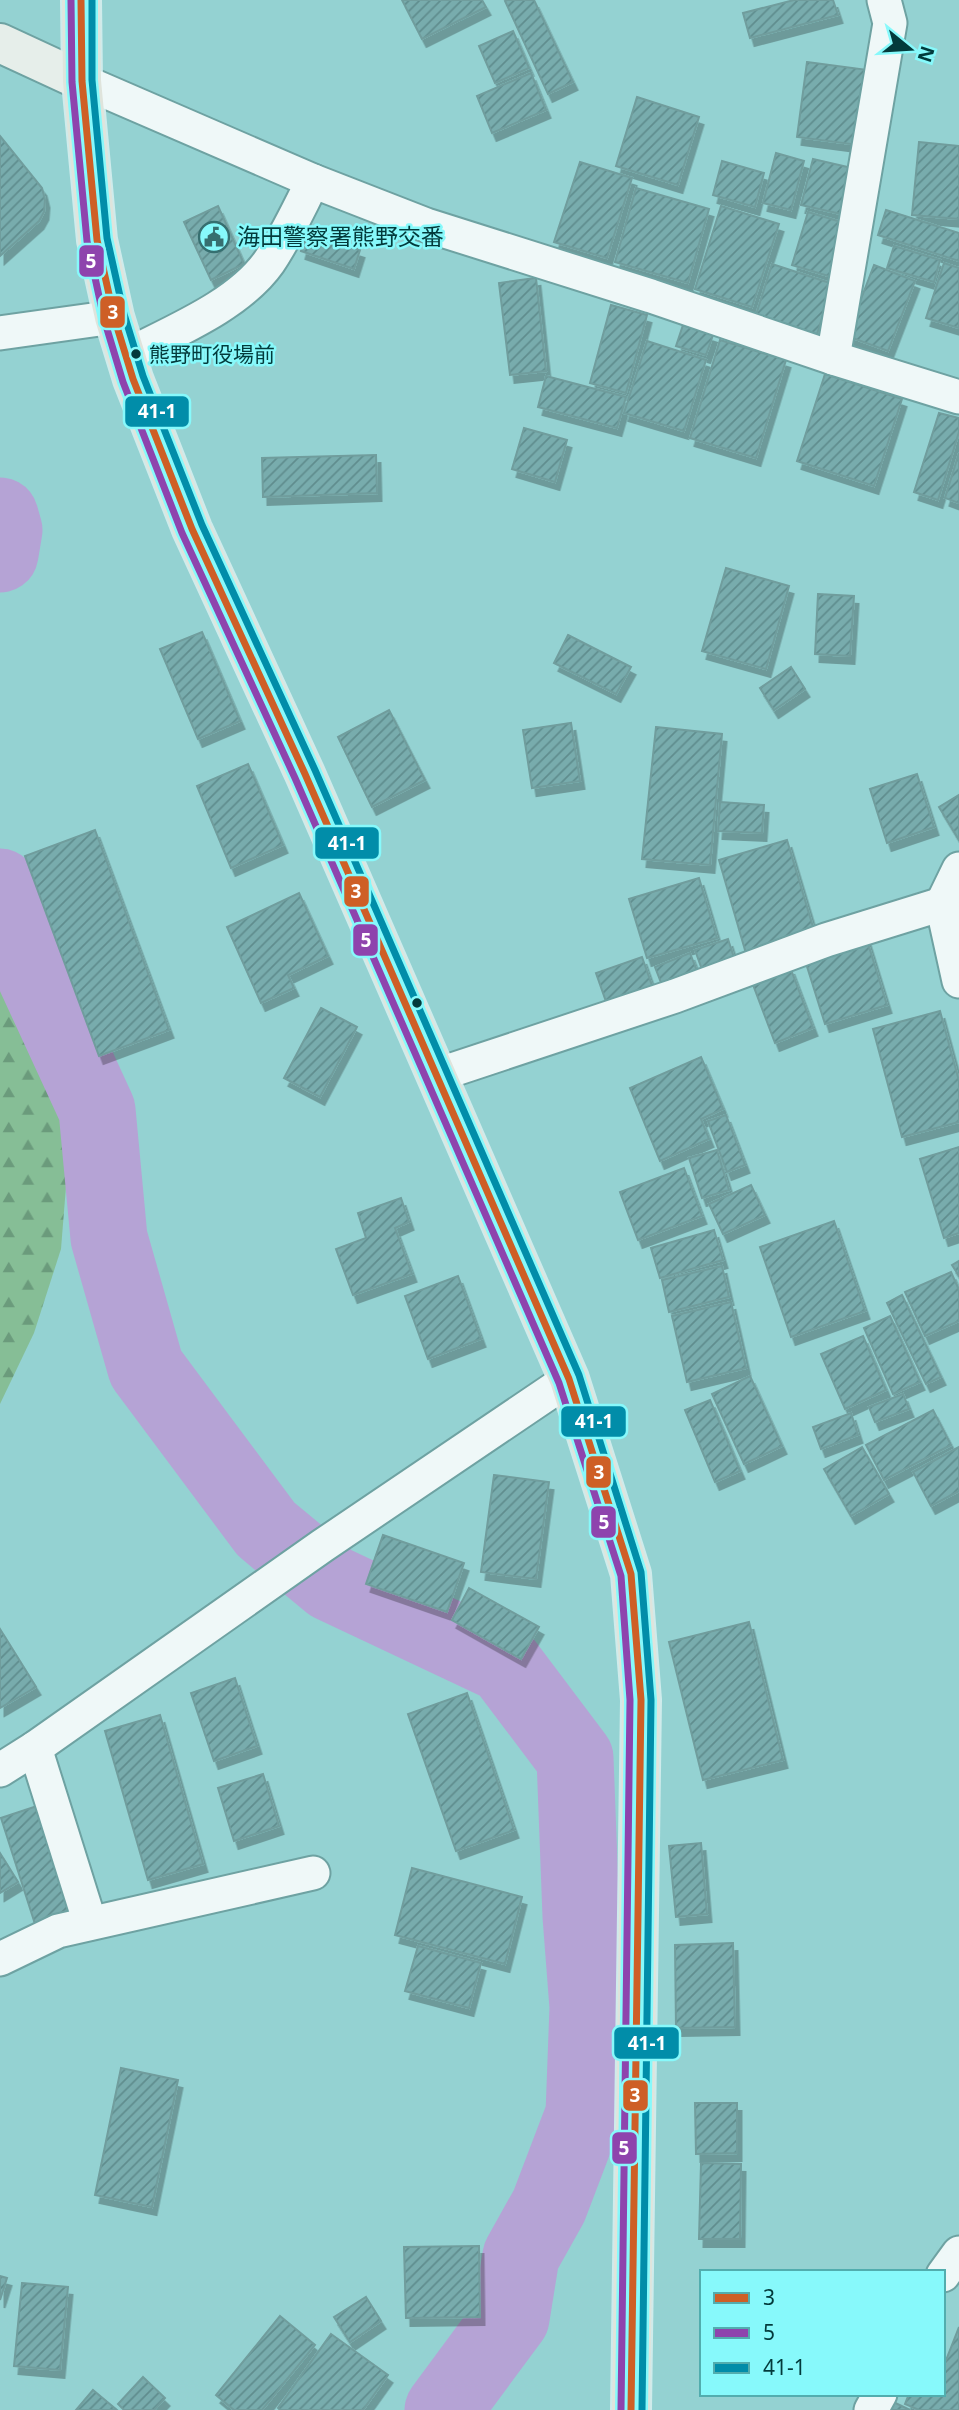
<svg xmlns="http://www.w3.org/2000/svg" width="959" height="2410" viewBox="0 0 959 2410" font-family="'Noto Sans','Noto Sans JP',sans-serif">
  <defs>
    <pattern id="forest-firs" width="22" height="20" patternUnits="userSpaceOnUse" patternTransform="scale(1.75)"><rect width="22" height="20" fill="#86be96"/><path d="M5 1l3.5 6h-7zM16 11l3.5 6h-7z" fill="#6b9b7c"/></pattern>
    <pattern id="building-hatch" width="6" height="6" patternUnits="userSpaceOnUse" patternTransform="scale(1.75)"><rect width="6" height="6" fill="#78acad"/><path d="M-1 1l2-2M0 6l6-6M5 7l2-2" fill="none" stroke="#608d8e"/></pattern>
    <filter id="shadow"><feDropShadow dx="4.5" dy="8" stdDeviation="0" flood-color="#0004"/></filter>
  </defs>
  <rect width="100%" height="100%" fill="#94d2d2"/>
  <polygon fill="url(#forest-firs)" points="0,962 61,1083 67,1174 61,1249 34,1333 0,1404"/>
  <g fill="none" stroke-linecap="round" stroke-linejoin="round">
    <g stroke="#b5a3d5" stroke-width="77">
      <polyline points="0,516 4,530 0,554"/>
      <polyline points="0,887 34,973 97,1110 109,1238 146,1368 266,1529 331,1583 505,1665 575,1758 581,1916 588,2007 584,2114 549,2206 521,2256 511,2318 443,2410"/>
    </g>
  </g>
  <g fill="url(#building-hatch)" stroke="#709d9d" stroke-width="2" filter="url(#shadow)">
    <polygon points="402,0 482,0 486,7 422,39"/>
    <polygon points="507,0 534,0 573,82 548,94 505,1"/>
    <polygon points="794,0 833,0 838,15 750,38 743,13"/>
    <polygon points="513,31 529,68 495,83 479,46"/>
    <polygon points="807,62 868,70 858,145 797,137"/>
    <polygon points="531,73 546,110 492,133 477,96"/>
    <polygon points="637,97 699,117 678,185 616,166"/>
    <polygon points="0,136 42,188 45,200 44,212 39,221 0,256"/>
    <polygon points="919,142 959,146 959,219 912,215"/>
    <polygon points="776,153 804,161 791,210 763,203"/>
    <polygon points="813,159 852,168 841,214 801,205"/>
    <polygon points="722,161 764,173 755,207 713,195"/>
    <polygon points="580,162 632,178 607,258 554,242"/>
    <polygon points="636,188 709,209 688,283 615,262"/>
    <polygon points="218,206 244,264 211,280 184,222"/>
    <polygon points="721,206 779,224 752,307 695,289"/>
    <polygon points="886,210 959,233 959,261 878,235"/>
    <polygon points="808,212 851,225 835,278 792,265"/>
    <polygon points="306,233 360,250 354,269 301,251"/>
    <polygon points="894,246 940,260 934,282 887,268"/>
    <polygon points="944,263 959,268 959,328 926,318"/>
    <polygon points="772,264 833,284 817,334 756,315"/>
    <polygon points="874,265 915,281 888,351 847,336"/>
    <polygon points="536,278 546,371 510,375 499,283"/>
    <polygon points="611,305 647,315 626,393 590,383"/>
    <polygon points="683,325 713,335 706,355 676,346"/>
    <polygon points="720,340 786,360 756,458 690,438"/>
    <polygon points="647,341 706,360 684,431 624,413"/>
    <polygon points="825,374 902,399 874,486 797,461"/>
    <polygon points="546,376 626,397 617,428 538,407"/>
    <polygon points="939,413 959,418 959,432 938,500 914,492"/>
    <polygon points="524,428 567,440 555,482 512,469"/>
    <polygon points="959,453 959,503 945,498"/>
    <polygon points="376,455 377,493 263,497 262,458"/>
    <polygon points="726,568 789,586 766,669 702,651"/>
    <polygon points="818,594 854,596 850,656 815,654"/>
    <polygon points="202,632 240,721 198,739 160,649"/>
    <polygon points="568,635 631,667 616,694 554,663"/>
    <polygon points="791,667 805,689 774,710 760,688"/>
    <polygon points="389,710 425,780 372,807 338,737"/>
    <polygon points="571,723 580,781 532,788 523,730"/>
    <polygon points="656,727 722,734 710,865 642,859"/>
    <polygon points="248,764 283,845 231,868 197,786"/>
    <polygon points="917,774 934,827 887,843 870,789"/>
    <polygon points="959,795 959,840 939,807"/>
    <polygon points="720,802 764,805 762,833 718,831"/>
    <polygon points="95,830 169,1030 99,1056 25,856"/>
    <polygon points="787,840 816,937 747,957 719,860"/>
    <polygon points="699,878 717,938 647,958 629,899"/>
    <polygon points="299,893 328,956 288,975 294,988 261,1003 227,927"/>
    <polygon points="866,937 887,1005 825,1024 804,957"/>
    <polygon points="728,939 736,964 704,975 695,950"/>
    <polygon points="690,953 700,979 665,993 655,967"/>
    <polygon points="642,957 656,997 610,1013 596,973"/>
    <polygon points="790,967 813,1028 775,1043 752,982"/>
    <polygon points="321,1008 357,1027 320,1097 284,1078"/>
    <polygon points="940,1011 959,1081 959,1122 902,1137 873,1029"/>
    <polygon points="701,1057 723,1109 701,1119 709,1139 660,1161 630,1088"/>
    <polygon points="726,1115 745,1165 727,1172 708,1121"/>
    <polygon points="959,1147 959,1233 944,1238 920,1159"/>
    <polygon points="717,1150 729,1190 702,1198 689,1158"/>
    <polygon points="684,1168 702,1216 638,1240 620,1192"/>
    <polygon points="751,1185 765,1215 723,1234 709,1204"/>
    <polygon points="401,1198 409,1222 395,1228 412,1274 353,1295 336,1249 366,1238 358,1213"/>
    <polygon points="834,1221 865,1311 791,1337 760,1247"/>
    <polygon points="714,1230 723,1260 660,1278 651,1248"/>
    <polygon points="959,1261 959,1276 952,1265"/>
    <polygon points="722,1266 729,1297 669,1312 662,1280"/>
    <polygon points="951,1272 959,1290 959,1321 925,1336 905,1292"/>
    <polygon points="458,1276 481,1339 428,1359 405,1296"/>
    <polygon points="902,1295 941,1377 926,1384 887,1303"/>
    <polygon points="731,1302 746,1368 687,1382 672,1316"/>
    <polygon points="890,1316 920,1382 893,1394 864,1328"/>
    <polygon points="863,1336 886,1390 845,1409 821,1354"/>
    <polygon points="750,1376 782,1446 744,1464 712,1394"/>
    <polygon points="903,1394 909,1409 875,1422 869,1407"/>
    <polygon points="710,1400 740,1471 715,1482 685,1410"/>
    <polygon points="933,1410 951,1445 884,1480 866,1445"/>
    <polygon points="851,1413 858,1435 821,1449 813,1427"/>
    <polygon points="862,1447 889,1494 851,1516 824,1469"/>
    <polygon points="959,1447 959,1491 931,1506 913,1472"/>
    <polygon points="494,1475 549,1482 536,1579 481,1572"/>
    <polygon points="383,1535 464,1563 447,1612 366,1584"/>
    <polygon points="469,1588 539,1627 521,1659 452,1620"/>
    <polygon points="749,1622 783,1760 703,1780 669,1642"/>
    <polygon points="0,1629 36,1687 0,1708"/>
    <polygon points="235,1678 257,1746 214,1761 191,1693"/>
    <polygon points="467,1693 514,1830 456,1851 408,1714"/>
    <polygon points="160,1715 203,1864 148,1880 105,1731"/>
    <polygon points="263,1774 279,1826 234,1841 218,1788"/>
    <polygon points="40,1805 74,1911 35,1924 1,1818"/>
    <polygon points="701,1843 707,1914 676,1917 669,1846"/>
    <polygon points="0,1853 18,1882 0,1893"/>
    <polygon points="412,1868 522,1897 505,1964 395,1935"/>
    <polygon points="733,1943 735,2027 676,2028 675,1945"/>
    <polygon points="418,1946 481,1963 469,2008 405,1991"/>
    <polygon points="121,2068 178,2080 152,2207 95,2195"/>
    <polygon points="695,2103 737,2103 737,2153 696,2154"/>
    <polygon points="701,2163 741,2164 740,2239 699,2239"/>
    <polygon points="479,2246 480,2317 406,2318 404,2247"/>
    <polygon points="0,2276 7,2278 0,2300"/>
    <polygon points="22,2283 68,2287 60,2370 14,2366"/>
    <polygon points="366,2297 381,2321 350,2342 334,2317"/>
    <polygon points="280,2316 315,2345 262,2410 234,2410 216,2395"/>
    <polygon points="959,2327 959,2410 919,2410 905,2404 909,2394 943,2394 943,2368"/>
    <polygon points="331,2334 388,2375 363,2410 280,2410 278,2408"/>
    <polygon points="143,2377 165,2398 154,2410 124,2410 118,2404"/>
    <polygon points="93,2390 117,2410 76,2410"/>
    <polygon points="887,2399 910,2410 881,2410"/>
  </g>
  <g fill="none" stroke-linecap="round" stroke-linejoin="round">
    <g stroke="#6ea2a2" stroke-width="37">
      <g id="street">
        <polyline points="82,81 313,181 426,225 651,296 833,358 959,397"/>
        <polyline points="0,333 114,317"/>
        <path d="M126 356C172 332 238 306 269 262 286 237 299 208 313 181"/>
        <polyline points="833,358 890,23 884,0"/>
        <polyline points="959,869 942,904 959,981"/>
        <polyline points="437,1075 675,996 826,940 942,904"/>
        <polyline points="35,1748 90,1923"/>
        <polyline points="0,1770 35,1748 322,1546 569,1379"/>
        <polyline points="0,1959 58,1931 313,1873"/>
        <polyline points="943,2275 959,2253"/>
        <polyline points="871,2410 880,2394"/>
      </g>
    </g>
    <g stroke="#6ea2a2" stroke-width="42">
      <polyline id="secondary" points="0,43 82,81"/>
    </g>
    <g stroke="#cfebeb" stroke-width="42">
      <polyline id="primary" points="81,0 82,81 97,240 114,317 133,379 192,529 305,774 569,1379 631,1574 641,1700 631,2410"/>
    </g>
    <use href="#street" stroke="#eff8f8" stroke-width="33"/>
    <use href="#secondary" stroke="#e6eeea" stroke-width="38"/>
    <use href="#primary" stroke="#dfe4dc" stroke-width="38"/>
    <g stroke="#87f9fb" stroke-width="12">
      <polyline id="bus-1" points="81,0 82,81 97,240 114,317 133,379 192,529 305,774 569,1379 631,1574 641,1700 631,2410"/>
    </g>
    <g stroke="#87f9fb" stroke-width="12">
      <polyline id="bus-2" points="71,0 72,82 87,241 104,319 123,382 182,533 295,778 559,1383 621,1576 630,1700 621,2410"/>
    </g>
    <g stroke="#87f9fb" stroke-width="12">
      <polyline id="bus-3" points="92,0 92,80 107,238 124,314 143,376 202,525 315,770 579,1375 641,1572 651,1700 642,2410"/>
    </g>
    <use href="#bus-1" stroke="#ce5f26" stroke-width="7"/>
    <use href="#bus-2" stroke="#8e44ad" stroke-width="7"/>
    <use href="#bus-3" stroke="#018da9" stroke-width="7"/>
  </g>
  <defs>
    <g id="civic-ring" transform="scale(1.575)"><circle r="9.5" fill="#87f9fb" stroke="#366f70" stroke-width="1.5"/><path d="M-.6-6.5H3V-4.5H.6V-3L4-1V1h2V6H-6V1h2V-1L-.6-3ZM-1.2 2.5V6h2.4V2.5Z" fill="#366f70"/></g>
  </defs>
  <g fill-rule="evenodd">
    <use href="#civic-ring" x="214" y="237"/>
  </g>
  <g fill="#033a3b" stroke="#87f9fb" stroke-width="2.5">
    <circle cx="136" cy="354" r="6"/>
    <circle cx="417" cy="1003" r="6"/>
  </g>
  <g text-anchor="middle" stroke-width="5" stroke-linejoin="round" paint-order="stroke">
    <g font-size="21" fill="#033a3b" stroke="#87f9fb" text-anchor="start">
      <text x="149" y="362">熊野町役場前</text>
    </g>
    <g font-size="23" fill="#033a3b" stroke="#87f9fb" text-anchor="start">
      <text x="237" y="245">海田警察署熊野交番</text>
    </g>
  </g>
  <g stroke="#87f9fb" stroke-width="2.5">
    <rect x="78" y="244" width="27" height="34" rx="7" fill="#8e44ad"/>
    <rect x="99" y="295" width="27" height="34" rx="7" fill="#ce5f26"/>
    <rect x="124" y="395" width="66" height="33" rx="7" fill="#018da9"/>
    <rect x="314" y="826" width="66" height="34" rx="7" fill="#018da9"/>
    <rect x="343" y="875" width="27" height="33" rx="7" fill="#ce5f26"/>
    <rect x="352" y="923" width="27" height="34" rx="7" fill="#8e44ad"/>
    <rect x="560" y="1405" width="67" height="33" rx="7" fill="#018da9"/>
    <rect x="585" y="1455" width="27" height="34" rx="7" fill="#ce5f26"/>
    <rect x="590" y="1505" width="27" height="34" rx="7" fill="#8e44ad"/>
    <rect x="613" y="2026" width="67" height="34" rx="7" fill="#018da9"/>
    <rect x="622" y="2079" width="27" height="33" rx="7" fill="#ce5f26"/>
    <rect x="611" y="2131" width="27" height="34" rx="7" fill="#8e44ad"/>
  </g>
  <g font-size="19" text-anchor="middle" font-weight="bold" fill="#fff">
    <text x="91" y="268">5</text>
    <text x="113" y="319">3</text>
    <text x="157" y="418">41-1</text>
    <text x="347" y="850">41-1</text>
    <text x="356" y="898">3</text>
    <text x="366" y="947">5</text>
    <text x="594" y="1428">41-1</text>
    <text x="599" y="1479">3</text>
    <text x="604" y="1529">5</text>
    <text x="647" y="2050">41-1</text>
    <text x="635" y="2102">3</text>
    <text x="624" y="2155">5</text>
  </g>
  <rect x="700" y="2270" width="245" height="126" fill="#87f9fb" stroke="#52adae" stroke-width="2"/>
  <rect x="714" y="2293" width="35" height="10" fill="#ce5f26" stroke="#52adae" stroke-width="2"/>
  <text x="763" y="2305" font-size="21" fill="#033a3b">3</text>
  <rect x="714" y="2328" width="35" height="10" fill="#8e44ad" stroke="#52adae" stroke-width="2"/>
  <text x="763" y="2340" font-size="21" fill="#033a3b">5</text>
  <rect x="714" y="2363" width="35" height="10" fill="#018da9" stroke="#52adae" stroke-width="2"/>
  <text x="763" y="2375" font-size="21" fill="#033a3b">41-1</text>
  <g transform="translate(910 49) rotate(108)" stroke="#87f9fb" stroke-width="5" paint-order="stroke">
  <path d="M0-5L12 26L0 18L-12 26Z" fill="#033a3b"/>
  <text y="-10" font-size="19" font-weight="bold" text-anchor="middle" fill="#033a3b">N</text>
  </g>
</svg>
